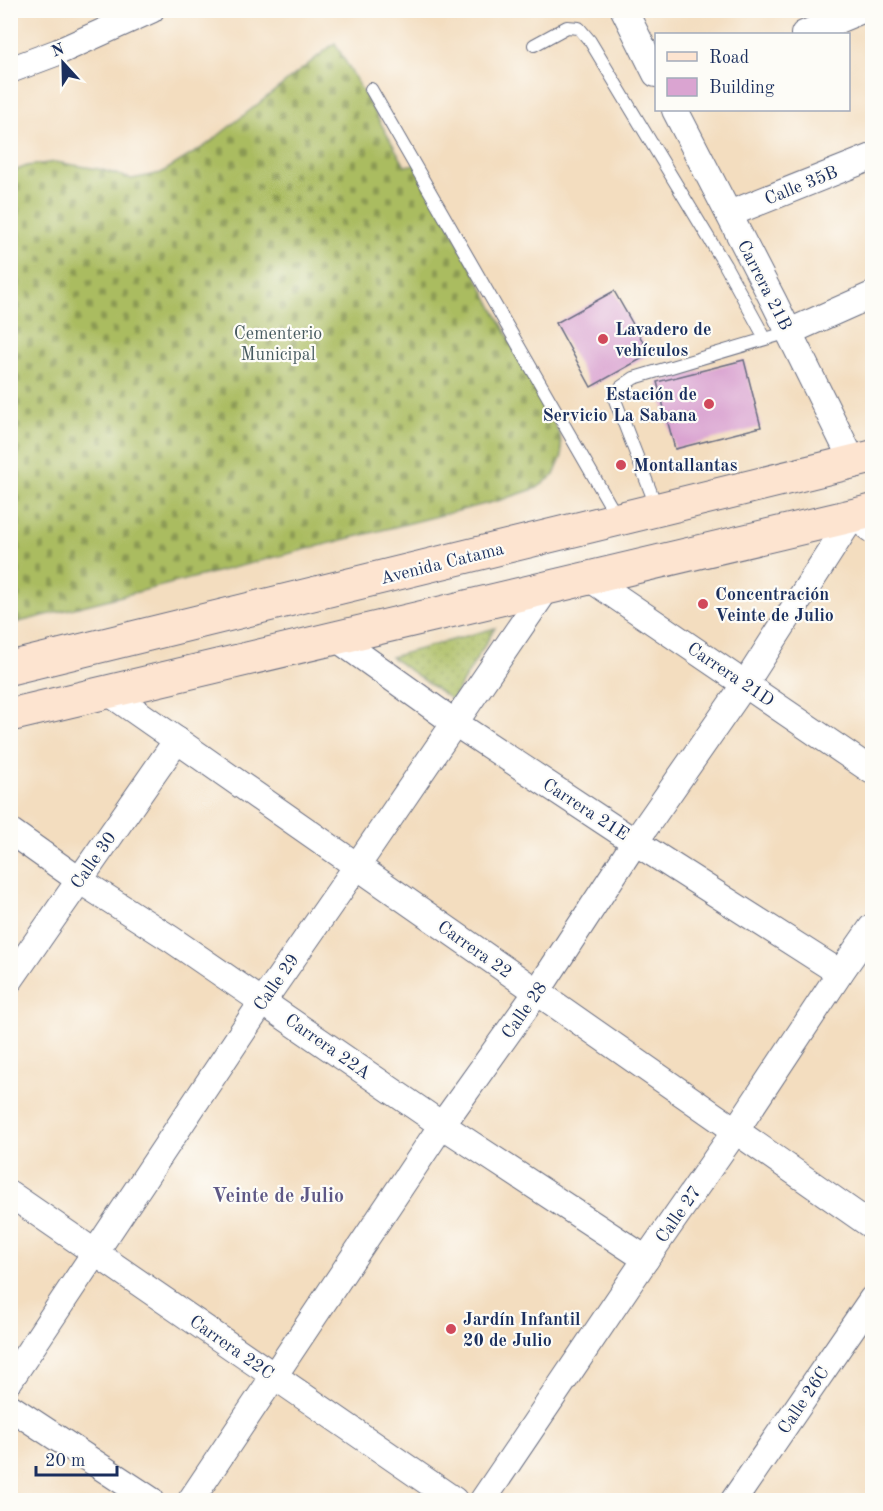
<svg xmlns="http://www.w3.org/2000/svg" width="883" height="1511" viewBox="0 0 883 1511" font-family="'Old Standard TT',serif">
  <defs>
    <pattern id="grass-dots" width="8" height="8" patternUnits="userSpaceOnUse" patternTransform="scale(1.5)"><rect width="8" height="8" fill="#aabc60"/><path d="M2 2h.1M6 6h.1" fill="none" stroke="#8a9952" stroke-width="1.8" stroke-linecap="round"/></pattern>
    <pattern id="cemetery-stones" width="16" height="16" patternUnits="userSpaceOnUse" patternTransform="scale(1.5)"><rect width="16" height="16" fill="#aabc60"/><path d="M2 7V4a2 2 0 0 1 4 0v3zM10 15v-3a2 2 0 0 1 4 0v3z" fill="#8a9952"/></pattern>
  </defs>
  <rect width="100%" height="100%" fill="#fdfcf7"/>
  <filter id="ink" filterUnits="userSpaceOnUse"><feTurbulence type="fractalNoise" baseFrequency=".0167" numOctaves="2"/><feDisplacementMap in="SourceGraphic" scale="12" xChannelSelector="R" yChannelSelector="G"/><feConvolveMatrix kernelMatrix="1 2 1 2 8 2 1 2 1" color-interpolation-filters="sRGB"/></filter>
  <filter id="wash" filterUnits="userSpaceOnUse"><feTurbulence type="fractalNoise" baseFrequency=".008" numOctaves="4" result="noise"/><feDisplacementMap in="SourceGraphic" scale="24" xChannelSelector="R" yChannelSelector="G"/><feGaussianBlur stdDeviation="1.35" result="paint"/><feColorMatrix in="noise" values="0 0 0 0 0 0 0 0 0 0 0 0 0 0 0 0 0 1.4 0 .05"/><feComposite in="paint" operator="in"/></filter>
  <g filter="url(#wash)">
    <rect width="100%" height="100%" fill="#f3ddbf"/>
    <polygon fill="url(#grass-dots)" stroke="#62765f" stroke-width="1.5" points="495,628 452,700 391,657"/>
    <polygon fill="url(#cemetery-stones)" stroke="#62765f" stroke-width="1.5" points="335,43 405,166 417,164 560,435 562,456 554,475 537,488 501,500 11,624 11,172 27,166 55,162 99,169 132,179 161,173 205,146"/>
    <g id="blocks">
      <g fill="#daa4d1">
        <polygon points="614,291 650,354 591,387 556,323"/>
        <polygon points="744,360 761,427 675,449 657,382"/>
      </g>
    </g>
  </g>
  <g filter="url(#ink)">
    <use href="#blocks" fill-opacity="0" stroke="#676c80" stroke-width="1.5"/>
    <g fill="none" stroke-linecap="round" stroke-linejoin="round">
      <g stroke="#676c80" stroke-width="14">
        <g id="lane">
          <polyline points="534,45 567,27 579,28 590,41 725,265 765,338"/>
          <polyline points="371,89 617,517"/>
          <polyline points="657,508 615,400 621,387 634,378 789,332"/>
        </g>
      </g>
      <g stroke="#676c80" stroke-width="28">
        <g id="street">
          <polyline points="624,10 656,74"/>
          <polyline points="804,34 862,10"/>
          <polyline points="10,70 58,52 151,10"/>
          <polyline points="675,110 774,302 853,462"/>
          <polyline points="729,214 872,157"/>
          <polyline points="789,332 872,295"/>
          <polyline points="589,578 872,771"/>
          <polyline points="336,638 455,723 635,842 840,973"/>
          <polyline points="108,692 872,1226"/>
          <polyline points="10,831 79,880 171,939 442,1125 646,1259"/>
          <polyline points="10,980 177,740"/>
          <polyline points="10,1194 454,1500"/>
          <polyline points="10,1380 263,1001 357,866 547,588"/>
          <polyline points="10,1407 151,1500"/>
          <polyline points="191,1500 442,1125 537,992 635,842 745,684 853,516 872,530"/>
          <polyline points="483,1500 646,1259 736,1130 840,973 872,927"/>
          <polyline points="734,1500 872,1299"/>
        </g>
      </g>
      <g stroke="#676c80" stroke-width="35">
        <g id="secondary">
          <polyline points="10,668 872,457"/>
          <polyline points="10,715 872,511"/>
        </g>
      </g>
      <use href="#lane" stroke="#fff" stroke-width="12"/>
      <use href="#street" stroke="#fff" stroke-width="26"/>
      <use href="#secondary" stroke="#fde4d0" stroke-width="33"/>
    </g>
  </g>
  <g fill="#d1495b" stroke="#fdfcf7" stroke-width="2">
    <circle cx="603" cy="339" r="6"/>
    <circle cx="709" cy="404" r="6"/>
    <circle cx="621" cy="465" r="6"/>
    <circle cx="703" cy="604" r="6"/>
    <circle cx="451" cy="1329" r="6"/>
  </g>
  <g text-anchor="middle" stroke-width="4.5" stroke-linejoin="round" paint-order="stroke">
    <g font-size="18" fill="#1b2f5e" stroke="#fdfcf7">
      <text transform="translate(801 185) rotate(-22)" y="6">Calle 35B</text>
      <text transform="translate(765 285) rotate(63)" y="6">Carrera 21B</text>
      <text transform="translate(442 563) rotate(-14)" y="6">Avenida Catama</text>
      <text transform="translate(731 674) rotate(34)" y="6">Carrera 21D</text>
      <text transform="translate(586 809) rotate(33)" y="6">Carrera 21E</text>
      <text transform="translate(93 860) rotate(-55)" y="6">Calle 30</text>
      <text transform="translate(475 949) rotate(35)" y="6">Carrera 22</text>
      <text transform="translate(276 982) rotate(-55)" y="6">Calle 29</text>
      <text transform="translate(524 1010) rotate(-55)" y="6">Calle 28</text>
      <text transform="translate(328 1046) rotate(35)" y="6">Carrera 22A</text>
      <text transform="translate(678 1214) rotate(-55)" y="6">Calle 27</text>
      <text transform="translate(232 1347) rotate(35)" y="6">Carrera 22C</text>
      <text transform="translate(803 1400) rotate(-56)" y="6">Calle 26C</text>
    </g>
    <g font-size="18" font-weight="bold" fill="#1b2f5e" stroke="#fdfcf7" text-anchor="start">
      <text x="615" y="335">Lavadero de<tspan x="615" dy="21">vehículos</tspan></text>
      <text x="697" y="400" text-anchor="end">Estación de<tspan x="697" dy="21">Servicio La Sabana</tspan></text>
      <text x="633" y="471">Montallantas</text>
      <text x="715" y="600">Concentración<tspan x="715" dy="21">Veinte de Julio</tspan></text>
      <text x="463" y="1325">Jardín Infantil<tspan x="463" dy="21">20 de Julio</tspan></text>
    </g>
    <g font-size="18" fill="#46595f" stroke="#fdfcf7">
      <text x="278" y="339">Cementerio<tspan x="278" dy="21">Municipal</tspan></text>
    </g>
    <g font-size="20" font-weight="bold" fill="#5e5886" stroke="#fdfcf7">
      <text x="278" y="1202">Veinte de Julio</text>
    </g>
  </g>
  <rect width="883" height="1511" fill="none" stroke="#fdfcf7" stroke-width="36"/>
  <rect x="655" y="33" width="195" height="78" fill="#fdfcf7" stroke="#a3aaba" stroke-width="1.5"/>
  <rect x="667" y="52" width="30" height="9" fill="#fde4d0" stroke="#a3aaba" stroke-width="1.5"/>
  <text x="709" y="63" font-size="18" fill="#1b2f5e">Road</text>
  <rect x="667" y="78" width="30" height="18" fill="#daa4d1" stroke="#a3aaba" stroke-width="1.5"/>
  <text x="709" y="93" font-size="18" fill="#1b2f5e">Building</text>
  <g transform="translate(63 63) rotate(338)" stroke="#fdfcf7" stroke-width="4.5" paint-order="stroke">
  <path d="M0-4.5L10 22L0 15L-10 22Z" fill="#1b2f5e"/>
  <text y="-9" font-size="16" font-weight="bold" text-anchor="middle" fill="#1b2f5e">N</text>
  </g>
  <path d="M36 1466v9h81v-9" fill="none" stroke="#1b2f5e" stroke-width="3"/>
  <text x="45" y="1466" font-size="18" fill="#1b2f5e" stroke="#fdfcf7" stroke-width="4.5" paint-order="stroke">20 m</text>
</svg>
